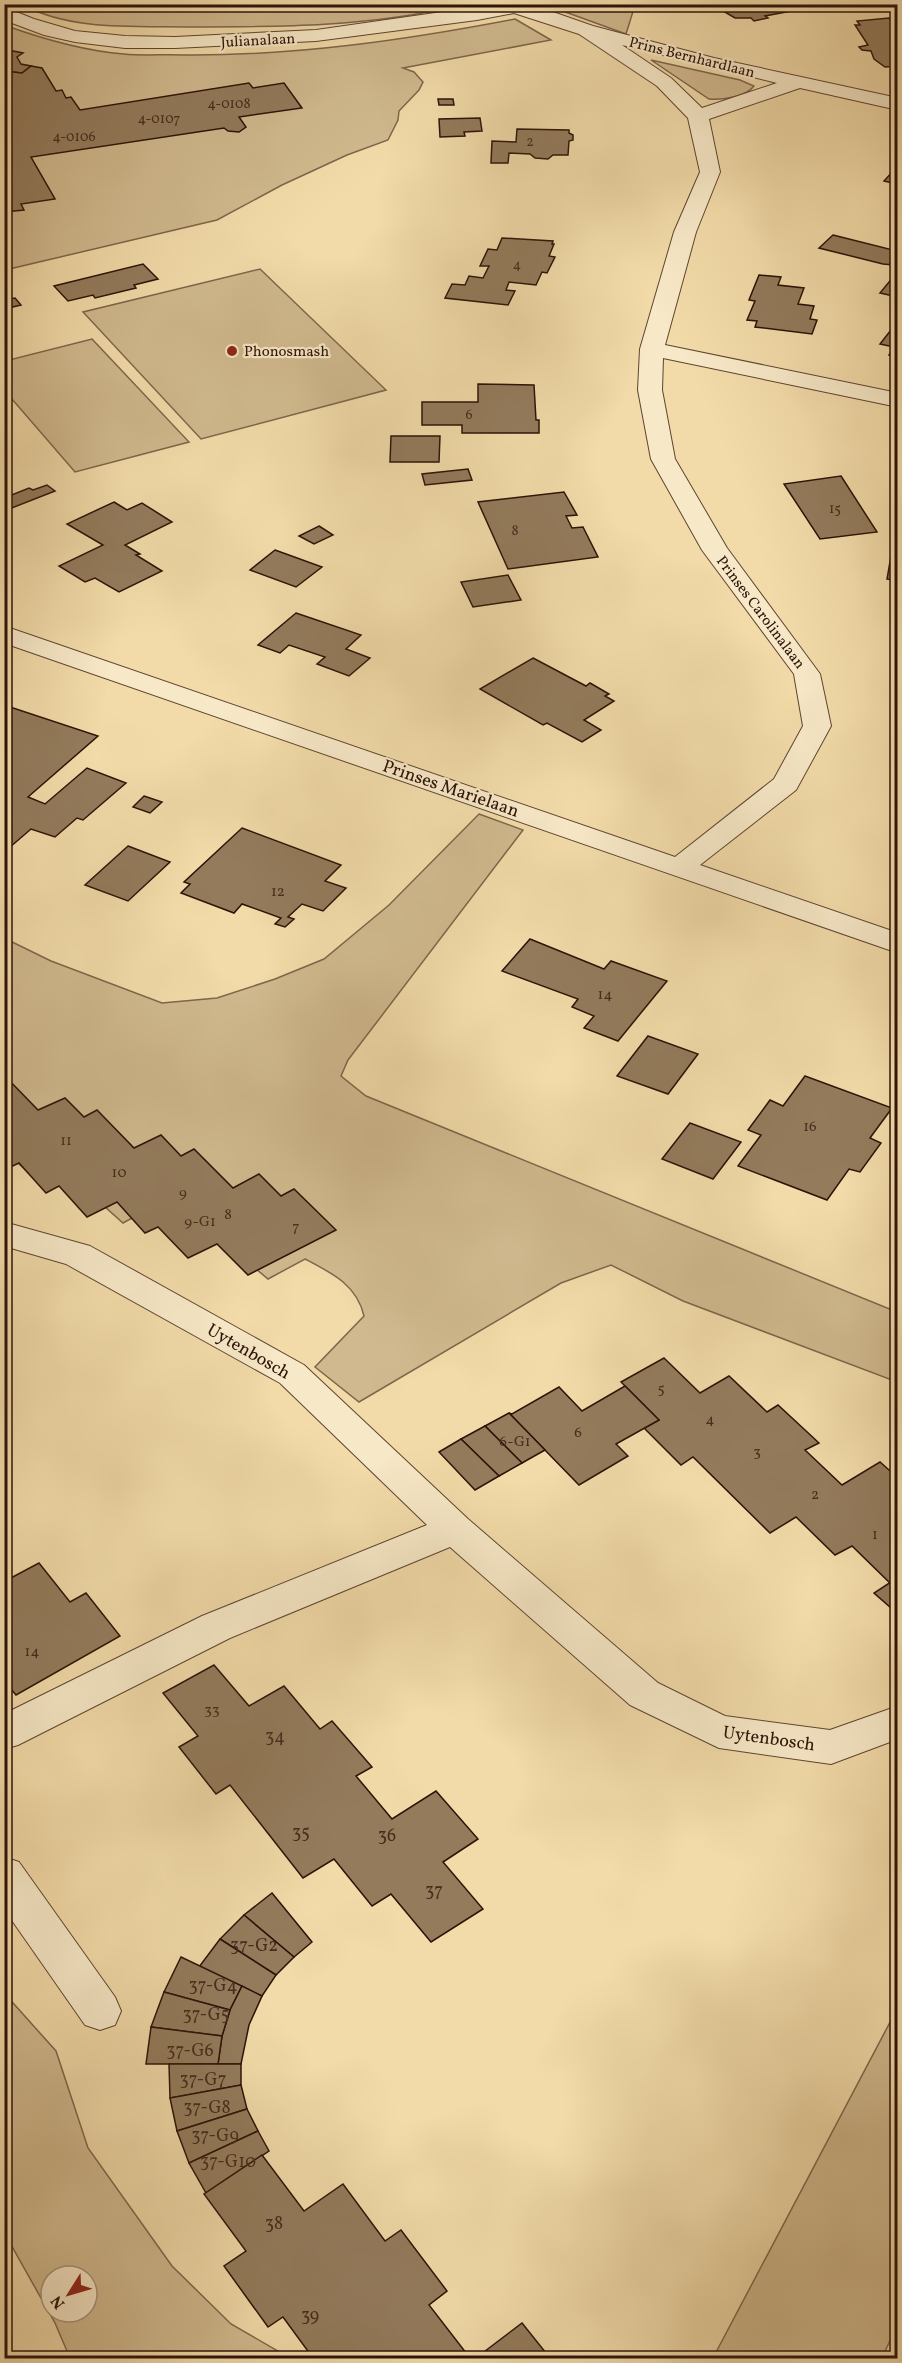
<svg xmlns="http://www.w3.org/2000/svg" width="902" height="2363" viewBox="0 0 902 2363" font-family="Vollkorn,serif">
  <rect width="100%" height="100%" fill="#f2dba9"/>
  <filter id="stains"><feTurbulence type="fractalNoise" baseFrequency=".00333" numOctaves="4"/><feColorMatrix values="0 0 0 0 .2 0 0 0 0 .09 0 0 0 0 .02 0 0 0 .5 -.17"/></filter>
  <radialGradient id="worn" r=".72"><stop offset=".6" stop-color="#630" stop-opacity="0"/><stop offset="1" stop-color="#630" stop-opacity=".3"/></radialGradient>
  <g fill="#d0b98e" stroke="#7e664b" stroke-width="1.5" fill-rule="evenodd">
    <path d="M23 5H460C372 27 278 27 188 27 134 26 72 31 23 5Z"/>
    <polygon points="546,5 635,5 626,34"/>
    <path d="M515 19 551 40 403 68 414 72 423 82 419 90 399 111 398 120 388 140 347 155 282 185 217 220 5 270 4 25C43 39 84 51 124 54 144 56 164 54 184 55 295 56 405 40 515 19Z"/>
    <path d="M651 60 740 80 754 86C746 97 722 100 709 99Z"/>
    <polygon points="260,269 386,390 201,439 83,312"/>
    <polygon points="92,339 189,442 75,472 5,391 5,361"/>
    <path d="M479 814 523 830 348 1060 341 1076 366 1096 897 1312V1382L683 1301 611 1265 561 1283 359 1402 315 1367 364 1316C357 1285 332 1273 305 1259L268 1279 217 1236 154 1206 123 1223 56 1163 32 1176 5 1151 4 938 51 961 162 1003 217 998 275 979 324 959 389 905Z"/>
    <path d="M5 1994 56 2051 88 2148 172 2266 231 2324 290 2358H70L55 2323 5 2234ZM51 2276H87V2312H51Z"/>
    <polygon points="897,2009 898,2323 882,2358 713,2358"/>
  </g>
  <g fill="#937b5c" stroke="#2c1308" stroke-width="1.5">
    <polygon points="711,4 816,4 818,6 765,16 768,18 754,21 751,18 735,18"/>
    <polygon points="889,18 895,27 898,27 898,66 885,67 874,59 871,51 862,50 859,47 868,45 855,25 860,25 857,21"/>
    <polygon points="8,50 23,53 17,57 21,64 31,66 22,73 4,71 4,52"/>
    <polygon points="31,66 42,68 56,91 62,90 66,98 71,97 80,110 249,83 253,88 284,83 302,108 239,117 246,127 239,132 228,131 224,128 31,157 55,199 21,204 24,210 4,212 4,71 22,73"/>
    <polygon points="438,99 453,99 454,105 439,105"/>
    <polygon points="480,118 482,131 464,132 465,136 440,137 439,119"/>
    <polygon points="517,129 569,130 569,133 573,135 573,140 569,141 568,155 553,155 548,159 535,158 530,154 509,153 508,163 491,163 492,141 516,142"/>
    <polygon points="894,170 898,171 898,184 884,181"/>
    <polygon points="833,235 897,251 893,254 898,255 898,262 894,265 883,264 819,248"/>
    <polygon points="502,238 553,241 552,244 554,244 549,256 555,257 547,273 542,272 536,285 509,282 506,290 515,291 508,305 445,298 452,284 465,285 469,276 483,278 489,266 480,266 488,249 497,250"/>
    <polygon points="143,264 158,279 134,285 136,288 95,298 93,295 68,301 54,286"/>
    <polygon points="898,271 898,297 880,293"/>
    <polygon points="759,275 781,277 778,285 804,288 798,304 814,306 810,319 817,320 812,334 755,327 757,321 747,320 755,301 749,300"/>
    <polygon points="15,298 21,305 4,309 4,300"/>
    <polygon points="898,321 898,357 889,355 894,347 880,344"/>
    <polygon points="478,384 534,385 536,420 539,420 539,433 462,433 462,425 422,425 422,402 478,402"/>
    <polygon points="391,436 440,436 439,462 390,462"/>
    <polygon points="468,469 472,480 425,485 422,474"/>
    <polygon points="841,476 877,532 820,539 784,484"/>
    <polygon points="47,485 55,491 4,511 4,498 29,488 33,490"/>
    <polygon points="564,492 577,515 566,516 572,528 583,527 598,557 508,569 478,502"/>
    <polygon points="114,502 127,510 142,503 172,522 125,545 140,554 136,555 162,571 119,592 95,578 85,582 59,566 103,545 67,524"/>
    <polygon points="319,526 333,535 314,544 299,536"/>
    <polygon points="275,550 322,567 296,587 250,570"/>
    <polygon points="892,550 898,551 898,580 887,579"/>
    <polygon points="508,575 521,600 473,607 461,582"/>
    <polygon points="296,613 361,635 346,649 370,658 349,676 317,664 325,657 289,645 280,653 258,645"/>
    <polygon points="533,658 586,686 590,683 609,694 605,696 614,701 584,720 601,730 582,742 547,723 543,725 480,689"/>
    <polygon points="4,705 98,736 28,797 45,804 87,768 126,783 83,820 77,818 55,837 31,829 9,848 4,846"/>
    <polygon points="144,796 162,802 150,813 133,807"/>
    <polygon points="242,828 341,865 325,881 346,888 323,911 302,904 288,917 294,919 285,927 275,924 281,918 242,904 234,913 181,893 190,884 184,882"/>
    <polygon points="128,846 170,862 128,901 85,885"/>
    <polygon points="530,939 604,969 611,961 667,981 618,1041 584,1028 594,1016 572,1007 578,999 502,971"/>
    <polygon points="648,1036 698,1054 668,1094 617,1076"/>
    <polygon points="4,1075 38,1110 65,1098 84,1117 97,1110 134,1148 161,1135 181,1156 194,1149 233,1188 259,1174 281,1196 294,1189 336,1230 248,1275 217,1244 188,1258 158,1227 145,1233 117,1202 87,1217 59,1186 46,1193 19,1163 4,1170"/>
    <polygon points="805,1076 892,1108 870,1138 881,1143 860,1172 849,1169 827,1200 738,1166 761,1135 748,1130 770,1100 783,1106"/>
    <polygon points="690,1123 741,1142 713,1179 662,1159"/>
    <polygon points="664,1358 700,1393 729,1376 767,1412 778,1405 819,1443 805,1450 842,1485 880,1462 898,1478 898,1517 893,1520 898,1523 898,1578 890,1583 852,1546 835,1555 796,1517 770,1533 693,1457 681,1465 644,1428 659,1420 621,1382"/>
    <polygon points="625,1386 659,1420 616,1444 628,1456 579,1485 509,1413 512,1414 559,1387 582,1411"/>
    <polygon points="509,1413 545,1450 522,1463 485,1426"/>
    <polygon points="485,1426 522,1463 499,1476 461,1439"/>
    <polygon points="461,1439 499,1476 475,1490 439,1452"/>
    <polygon points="39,1563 70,1602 86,1593 120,1636 16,1695 4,1681 4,1573 9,1579"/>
    <polygon points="897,1578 898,1579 898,1614 874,1593"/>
    <polygon points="214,1665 249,1706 284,1686 320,1729 332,1721 372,1767 356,1776 392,1819 436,1791 478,1839 443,1862 483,1909 431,1942 391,1894 372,1906 334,1859 303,1878 230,1785 216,1794 179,1747 198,1736 163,1693"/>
    <polygon points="272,1893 312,1942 294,1957 244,1915"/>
    <polygon points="244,1915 294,1957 276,1975 220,1939"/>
    <polygon points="220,1939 276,1975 262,1996 199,1967"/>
    <polygon points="181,1957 242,1986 230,2010 164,1992"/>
    <polygon points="242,1986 262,1996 249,2025 241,2064 218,2064 222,2036 230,2010"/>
    <polygon points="164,1992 230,2010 222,2036 151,2027"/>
    <polygon points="151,2027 222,2036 218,2064 146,2064"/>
    <polygon points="169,2064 241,2064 241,2085 170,2098"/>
    <polygon points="241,2085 247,2109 177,2131 170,2098"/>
    <polygon points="247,2109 258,2131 189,2163 177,2131"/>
    <polygon points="258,2131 269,2151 206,2193 189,2163"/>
    <polygon points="262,2155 304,2211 343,2184 385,2241 401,2230 447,2291 429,2305 470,2358 313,2358 283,2317 268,2327 224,2266 246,2251 204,2194"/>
    <polygon points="522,2323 550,2358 476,2358"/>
  </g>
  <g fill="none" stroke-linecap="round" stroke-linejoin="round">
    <g stroke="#5e4530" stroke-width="2">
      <g id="minor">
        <path d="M498 4H530L593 26 714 58 898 98V110L800 88 709 119 720 172 696 232 665 345 898 393V407L663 358 662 390 675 459 727 548 820 674 831 726 796 790 700 865 898 933V953L4 643V626L675 857 774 779 803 726 794 674 702 550 651 459 638 390 640 349 674 232 700 172 688 118 657 86 579 34 514 13 477 20 316 41 175 48H125L75 42 44 35 4 20V7L34 19 75 31 125 36 175 37 316 30ZM622 45 777 83 702 108 671 78Z"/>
        <polygon points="4,1222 90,1246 304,1365 468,1519 658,1683 725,1716 830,1730 898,1706 898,1739 831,1764 719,1748 630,1705 450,1547 230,1638 18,1745 4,1749 4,1714 202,1616 427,1525 280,1383 66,1264 4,1246"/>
        <polygon points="4,1857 19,1862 115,1997 121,2011 115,2025 100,2030 85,2025 4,1909"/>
      </g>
    </g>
    <use href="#minor" fill="#f7e8c7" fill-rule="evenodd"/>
  </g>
  <circle fill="#8f2418" stroke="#f7e8c7" stroke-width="2" cx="232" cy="351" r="6"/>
  <g text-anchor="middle" stroke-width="4.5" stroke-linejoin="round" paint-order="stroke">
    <g font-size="14" fill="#462d1d">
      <text x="229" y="108">4-0108</text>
      <text x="159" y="123">4-0107</text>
      <text x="74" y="141">4-0106</text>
      <text x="530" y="146">2</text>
      <text x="517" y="269">4</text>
      <text x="469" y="419">6</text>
      <text x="835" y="513">15</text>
      <text x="515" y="535">8</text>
    </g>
    <g font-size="15" fill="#2c1308" stroke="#f7e8c7">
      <text transform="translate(258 40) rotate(-3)" y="5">Julianalaan</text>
      <text transform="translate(692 57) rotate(14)" y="5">Prins Bernhardlaan</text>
      <text transform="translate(761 612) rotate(53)" y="5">Prinses Carolinalaan</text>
    </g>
    <g font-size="15" fill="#2c1308" stroke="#f7e8c7" text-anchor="start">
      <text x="244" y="356">Phonosmash</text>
    </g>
    <g font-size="15" fill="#462d1d">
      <text x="278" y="896">12</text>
      <text x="605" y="999">14</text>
      <text x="810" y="1131">16</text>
      <text x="66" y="1145">11</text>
      <text x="119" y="1177">10</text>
      <text x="183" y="1197">9</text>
      <text x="228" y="1219">8</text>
      <text x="200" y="1226">9-G1</text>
      <text x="296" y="1231">7</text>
      <text x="661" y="1393">5</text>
      <text x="710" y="1424">4</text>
      <text x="578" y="1437">6</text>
      <text x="515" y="1446">6-G1</text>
      <text x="757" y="1456">3</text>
      <text x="815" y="1499">2</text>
      <text x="875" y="1539">1</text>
      <text x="32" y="1656">14</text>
      <text x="212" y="1714">33</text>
    </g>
    <g font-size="18" fill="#2c1308" stroke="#f7e8c7">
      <text transform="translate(451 788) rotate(19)" y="6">Prinses Marielaan</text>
      <text transform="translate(249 1351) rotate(30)" y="6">Uytenbosch</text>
      <text transform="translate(769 1738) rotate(8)" y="6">Uytenbosch</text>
    </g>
    <g font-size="18" fill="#462d1d">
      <text x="275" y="1742">34</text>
      <text x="301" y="1838">35</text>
      <text x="387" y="1841">36</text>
      <text x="434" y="1896">37</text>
      <text x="254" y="1951">37-G2</text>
      <text x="213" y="1991">37-G4</text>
      <text x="206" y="2020">37-G5</text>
      <text x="190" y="2056">37-G6</text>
      <text x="203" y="2085">37-G7</text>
      <text x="207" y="2113">37-G8</text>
      <text x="215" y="2141">37-G9</text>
      <text x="228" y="2167">37-G10</text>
      <text x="274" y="2229">38</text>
      <text x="310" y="2321">39</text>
    </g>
  </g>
  <rect width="902" height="2363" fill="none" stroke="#f2dba9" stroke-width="24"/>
  <rect x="6" y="6" width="890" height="2351" fill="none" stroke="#2c1308" stroke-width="3"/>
  <rect x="12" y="12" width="878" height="2339" fill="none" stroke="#2c1308" stroke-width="1.5"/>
  <g transform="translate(69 2294) rotate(233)"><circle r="28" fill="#f7e8c7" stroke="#a6937b" stroke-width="1.5"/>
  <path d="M0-4.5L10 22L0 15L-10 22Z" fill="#8f2418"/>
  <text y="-9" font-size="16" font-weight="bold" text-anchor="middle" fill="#2c1308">N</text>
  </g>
  <rect width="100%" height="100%" filter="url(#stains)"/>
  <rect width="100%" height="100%" fill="url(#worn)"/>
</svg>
